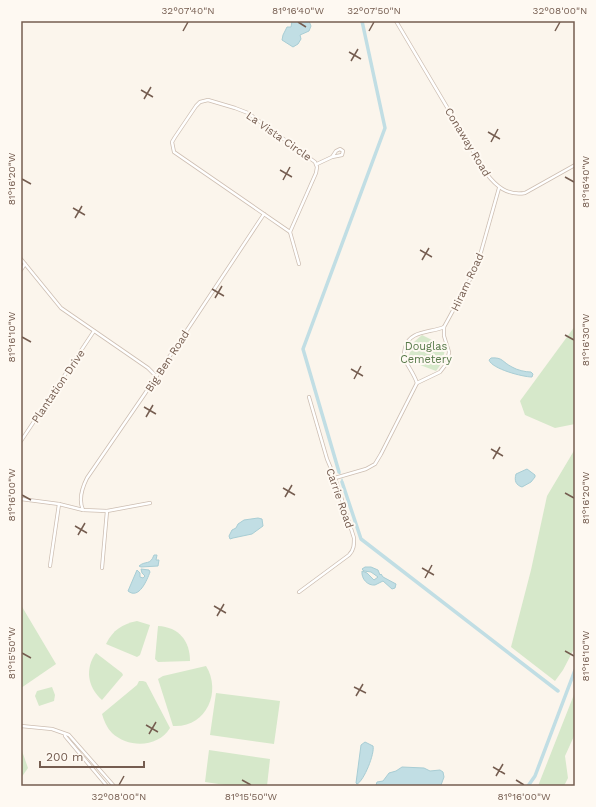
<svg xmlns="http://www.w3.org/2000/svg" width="596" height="807" viewBox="0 0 596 807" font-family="'Work Sans',sans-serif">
  <rect width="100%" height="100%" fill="#fbf5ec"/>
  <g fill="#d6e8ca">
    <polygon points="575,326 575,424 555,428 525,415 520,401"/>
    <polygon points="422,335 446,347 441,364 436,371 407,360 414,342"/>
    <polygon points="575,449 575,647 563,670 555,681 511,647 531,570 547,496"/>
    <polygon points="21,605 56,664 21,688"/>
    <path d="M137 621 150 625 140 655 137 657 106 644C113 630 122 624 137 621Z"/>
    <path d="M158 626C179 627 190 641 190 661L158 662 155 659Z"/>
    <path d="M96 653 122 673 123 675 102 700C87 687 85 668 96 653Z"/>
    <path d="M206 666C222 692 206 728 173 726L158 679 163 676Z"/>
    <path d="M139 681H143L146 682 170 728C158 748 128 748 112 733 107 728 104 721 102 714L137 685Z"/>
    <polygon points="52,687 55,695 54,701 39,706 35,696 37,691"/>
    <polygon points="575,692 575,734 565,756 568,778 564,786 538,786"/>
    <polygon points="216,693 280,701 274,744 210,735"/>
    <polygon points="21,748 28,768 21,778"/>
    <polygon points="209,750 270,759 267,786 232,786 205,782"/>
  </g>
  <g fill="#c1dee4" stroke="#a8cdd4">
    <polygon points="292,21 309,21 311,26 309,31 300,35 301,39 298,44 293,47 282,40 283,35 287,27 291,27"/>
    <path d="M491 358C503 357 502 362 512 367 517 370 525 372 531 372L533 374 532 377C523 377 492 369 489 360Z"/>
    <path d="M527 469 535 475V477L531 482 522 487C516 485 514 481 516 474Z"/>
    <polygon points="258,518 262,519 263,526 252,534 233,538 230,539 229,536 232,530 236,528 238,524 244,520"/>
    <path d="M154 555H157L156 560H159L158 566 141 567 139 566C146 560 150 566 154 555Z"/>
    <path d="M365 567H371L378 570 380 575 381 574 383 577 396 584 395 588 392 589 383 581 375 585C368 586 361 579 362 571L367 573 374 580 378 577 371 572 364 571 362 569Z"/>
    <path d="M141 569 149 570 150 572C147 580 139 600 128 591L137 570 140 573V577L143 578 145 576 142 573Z"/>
    <path d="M365 742 373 746C375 753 364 781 357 784L356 783 361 745Z"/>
    <polygon points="402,767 424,768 430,771 440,770 443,772 444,777 441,785 378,786 376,785 377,782 383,781 389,773 396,771"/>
  </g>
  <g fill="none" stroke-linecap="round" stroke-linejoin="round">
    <g stroke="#a8cdd4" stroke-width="1">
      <polyline points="339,472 340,474"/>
      <polyline points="342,479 342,482"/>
    </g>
    <g stroke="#c1dee4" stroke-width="3.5">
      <polyline points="339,472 303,349 385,128 362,21"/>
      <polyline points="342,482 361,539 558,691"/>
      <polyline points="528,786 535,776 575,670"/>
    </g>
    <g stroke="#cdbeb2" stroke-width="4">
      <g id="street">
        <path d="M396 21 486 173C496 186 507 196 525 193L575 165"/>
        <polygon points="208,100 235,108 248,113 315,162 317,167 316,173 290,232 174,152 172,142 175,137 196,106 200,102"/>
        <polyline points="317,164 332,157 342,155 343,151 340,149 336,151 332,157"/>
        <polyline points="290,232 299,264"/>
        <polyline points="21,259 61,308 148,368 156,376"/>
        <polyline points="21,270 25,264"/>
        <path d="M417 383C414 374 409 368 405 360 403 357 404 352 405 348 409 330 431 333 444 327"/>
        <polyline points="21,441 94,331"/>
        <polyline points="335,478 366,469 375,464 381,454 417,383 440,372 447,363 449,352 444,336 444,327 474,272 481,252 499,188"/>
        <polyline points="21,499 59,504 83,510 107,511 150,503"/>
        <path d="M83 510C78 499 82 488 87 478L144 395 264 214"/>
        <polyline points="50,566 59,504"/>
        <polyline points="102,568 107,511"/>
        <path d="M299 592 349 555C354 550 354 545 354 538L335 478 327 459 309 397"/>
        <polyline points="21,726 52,729 69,735 114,786"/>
        <polyline points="65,734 65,736 107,786"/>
      </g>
    </g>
    <use href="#street" stroke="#fff" stroke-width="2.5"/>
  </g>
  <path fill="none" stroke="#755d50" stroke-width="1.5" d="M298 22 306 27M183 31 188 22M369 31 374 22M555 31 560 22M349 52 361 59M351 61 358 49M141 90 153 97M144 99 151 87M488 132 500 139M491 142 498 129M280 170 292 177M565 177 574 182M22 179 31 184M283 180 290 167M73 208 85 215M75 218 82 206M420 250 432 257M422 260 429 248M212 289 224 296M215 298 222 286M565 335 574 340M22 337 31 342M351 369 363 376M354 379 361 366M144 407 156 414M146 417 153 405M491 449 503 456M493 459 500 447M283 488 295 495M565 493 574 498M22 495 31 500M285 497 292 485M75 526 87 533M78 535 85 523M422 568 434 575M425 578 432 565M214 606 226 613M217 616 224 604M565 651 574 656M22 653 31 658M354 687 366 693M356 696 363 684M146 725 158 732M149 734 156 722M493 767 505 774M496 776 503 764M242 780 251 785M516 780 524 785M119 785 124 776"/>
  <g text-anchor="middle" stroke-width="4" stroke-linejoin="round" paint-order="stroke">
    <g font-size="11" fill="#755d50" stroke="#fef9f2">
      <text transform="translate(279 136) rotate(35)" y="4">La Vista Circle</text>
      <text transform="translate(468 142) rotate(59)" y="4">Conaway Road</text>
      <text transform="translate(467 282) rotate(-65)" y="4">Hiram Road</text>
      <text transform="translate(167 361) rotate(-57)" y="4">Big Ben Road</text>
      <text transform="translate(58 386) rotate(-56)" y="4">Plantation Drive</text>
      <text transform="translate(340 498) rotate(71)" y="4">Carrie Road</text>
    </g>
    <g font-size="11" fill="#577949" stroke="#fef9f2">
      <text x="426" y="350">Douglas<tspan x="426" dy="13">Cemetery</tspan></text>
    </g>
  </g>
  <rect width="596" height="807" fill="none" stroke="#fef9f2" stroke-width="44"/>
  <path d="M40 761v6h104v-6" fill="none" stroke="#755d50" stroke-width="2"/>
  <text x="46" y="761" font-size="12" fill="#755d50" stroke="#fef9f2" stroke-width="3" paint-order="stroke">200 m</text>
  <rect x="22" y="22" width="552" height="763" fill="none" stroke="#755d50" stroke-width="1.5"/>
  <g font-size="10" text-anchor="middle" fill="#755d50">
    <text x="188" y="14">32°07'40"N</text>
    <text x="298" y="14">81°16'40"W</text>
    <text x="374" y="14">32°07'50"N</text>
    <text x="560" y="14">32°08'00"N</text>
    <text transform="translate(11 179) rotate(-90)" y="4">81°16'20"W</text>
    <text transform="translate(585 182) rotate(-90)" y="4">81°16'40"W</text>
    <text transform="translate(11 337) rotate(-90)" y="4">81°16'10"W</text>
    <text transform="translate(585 340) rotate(-90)" y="4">81°16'30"W</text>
    <text transform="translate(11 495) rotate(-90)" y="4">81°16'00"W</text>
    <text transform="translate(585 498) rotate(-90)" y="4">81°16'20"W</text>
    <text transform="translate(11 653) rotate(-90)" y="4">81°15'50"W</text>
    <text transform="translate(585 656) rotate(-90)" y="4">81°16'10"W</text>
    <text x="119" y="800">32°08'00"N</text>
    <text x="251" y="800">81°15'50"W</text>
    <text x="524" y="800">81°16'00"W</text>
  </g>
</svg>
